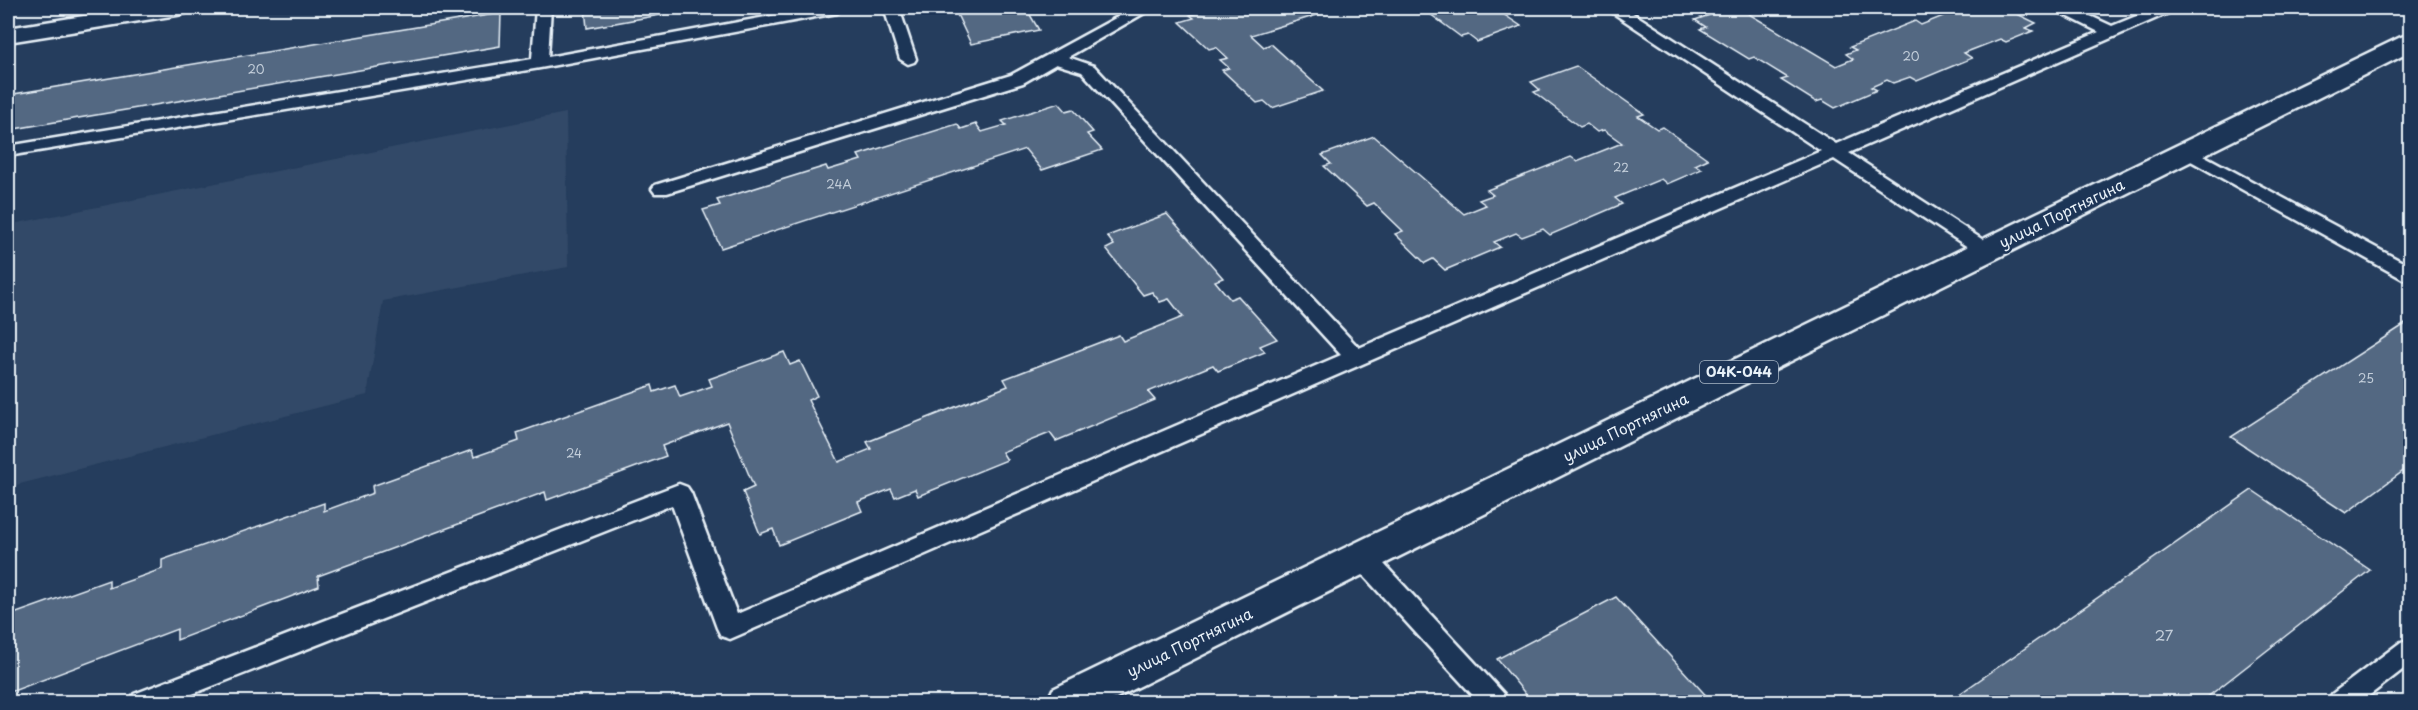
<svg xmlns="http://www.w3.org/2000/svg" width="2418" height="710" viewBox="0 0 2418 710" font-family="'Playpen Sans',sans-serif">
  <rect width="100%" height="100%" fill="#253d5d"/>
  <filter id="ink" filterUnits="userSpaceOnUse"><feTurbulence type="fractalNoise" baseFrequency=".0167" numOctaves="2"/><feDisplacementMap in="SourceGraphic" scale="12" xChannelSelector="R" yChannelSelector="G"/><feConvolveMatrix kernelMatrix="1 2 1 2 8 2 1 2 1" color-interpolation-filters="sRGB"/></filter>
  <g filter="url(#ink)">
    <polygon fill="#334a68" points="566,113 568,267 383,301 367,395 8,487 8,225"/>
    <g fill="#536782" stroke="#e8f1f8" stroke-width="1.5">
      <polygon points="585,8 699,8 587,28"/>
      <polygon points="954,8 1026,8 1039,30 971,44"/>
      <polygon points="1214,8 1340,8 1251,35 1264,47 1271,44 1323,91 1272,108 1264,101 1257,103 1222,70 1229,68 1220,60 1228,58 1216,47 1209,49 1180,22 1194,18 1190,15"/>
      <polygon points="1422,8 1494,8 1521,26 1477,42 1468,35 1461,37"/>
      <polygon points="1730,8 1739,8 1836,66 1853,59 1846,54 1856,50 1850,47 1915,21 1921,25 1956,11 1950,8 2005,8 2036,23 2026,28 2033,31 2006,42 2000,39 1964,53 1972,58 1917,81 1910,77 1893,83 1887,80 1871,87 1877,90 1835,108 1822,100 1816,102 1781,80 1788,78 1754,57 1749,59 1700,29 1706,27 1695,20"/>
      <polygon points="501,13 500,46 8,130 8,95"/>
      <polygon points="1576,66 1644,114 1638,116 1657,129 1663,127 1708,159 1695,165 1702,169 1667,184 1661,179 1615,198 1622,204 1550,235 1543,229 1522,237 1516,233 1494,242 1500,247 1445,270 1433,259 1425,263 1395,234 1403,231 1374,203 1367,206 1324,166 1331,164 1322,155 1374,136 1464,214 1486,205 1479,200 1493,195 1487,190 1571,157 1577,161 1622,143 1604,130 1597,132 1587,124 1580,127 1534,92 1540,90 1531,82"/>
      <polygon points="1059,103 1066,111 1073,109 1093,132 1087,134 1102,150 1042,170 1025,149 721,248 703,210 720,205 717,200 826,166 828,170 861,160 858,155 957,124 961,129 976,124 982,132 1006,125 1002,121"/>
      <polygon points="1167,214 1223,278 1215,281 1230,299 1238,296 1277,339 1260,346 1265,352 1218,371 1213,365 1148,392 1155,400 1056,441 1050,433 1002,452 1007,460 918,496 915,489 895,497 891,489 858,502 862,511 779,545 773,529 760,534 743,492 754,487 727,422 662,446 666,456 547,500 545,492 318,576 319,586 177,640 177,629 8,693 8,616 109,580 109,588 162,569 162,560 324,503 324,511 373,493 372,486 472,450 474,457 519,441 517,433 652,385 654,392 675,385 680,397 712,386 709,379 784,352 790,365 800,361 817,396 808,400 839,462 871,449 867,442 1008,386 1004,379 1119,335 1123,341 1183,317 1169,299 1160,302 1152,292 1143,295 1106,249 1114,245 1107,236"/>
      <polygon points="2410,321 2410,466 2346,513 2231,437"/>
      <polygon points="2252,490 2370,570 2201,702 1948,702"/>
      <polygon points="1616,597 1712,702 1532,702 1497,659"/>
    </g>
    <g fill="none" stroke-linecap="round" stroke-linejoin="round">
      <g stroke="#e8f1f8" stroke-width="5">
        <g id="lane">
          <polygon points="536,8 551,8 548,57 815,8 845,8 837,13 540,68 8,156 8,146 532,59"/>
          <polygon points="884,8 899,8 916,59 914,62 908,64 900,59"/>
          <polygon points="1134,8 1153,8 1068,57 1094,66 1359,348 1821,151 1610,11 1608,8 1625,8 1836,144 2099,32 2057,11 2055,8 2073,8 2112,26 2156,8 2176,8 2173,11 1849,153 1994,247 1997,251 1994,255 1987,257 1980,255 1834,159 730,639 721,636 717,628 672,505 172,702 130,702 134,694 679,484 687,487 691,493 737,614 1341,355 1082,72 1056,64 1023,83 667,193 655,193 652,189 655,185 1011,75"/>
          <polygon points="2188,147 2410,266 2410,280 2403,279 2182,156 2179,152 2182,148"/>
          <polygon points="1363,548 1372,551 1504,694 1508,702 1479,702 1354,565 1351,558 1354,551"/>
          <polygon points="2410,639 2410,664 2361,702 2328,702 2332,694 2401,642"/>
        </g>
      </g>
      <g stroke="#e8f1f8" stroke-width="5">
        <polygon id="street" points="134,8 189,8 186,13 177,15 8,42 8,28"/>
      </g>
      <g stroke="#e8f1f8" stroke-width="5">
        <polygon id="primary" points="2410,34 2410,52 1108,702 1047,702 1053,689 2401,37"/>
      </g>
      <use href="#lane" fill="#1d3557" fill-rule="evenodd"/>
      <use href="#street" fill="#1d3557" fill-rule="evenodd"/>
      <use href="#primary" fill="#1d3557" fill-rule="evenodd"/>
    </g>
  </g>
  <g text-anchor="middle" stroke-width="5" stroke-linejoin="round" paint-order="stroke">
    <g font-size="12" fill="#c3ceda">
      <text x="1911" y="61">20</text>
      <text x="256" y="74">20</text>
      <text x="1621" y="172">22</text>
      <text x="839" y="189">24А</text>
      <text x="2366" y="383">25</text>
      <text x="574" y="458">24</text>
    </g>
    <rect fill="#1d3557" stroke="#abb9c8" stroke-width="1.5" x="1700" y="361" width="78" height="22" rx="4.5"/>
    <g font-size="14" font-weight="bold" fill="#e8f1f8">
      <text x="1739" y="377">04К-044</text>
    </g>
    <g font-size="15" fill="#e8f1f8" stroke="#1d3557">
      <text transform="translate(2062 214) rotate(-26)" y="5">улица Портнягина</text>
      <text transform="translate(1626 428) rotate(-26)" y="5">улица Портнягина</text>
      <text transform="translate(1190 643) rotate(-26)" y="5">улица Портнягина</text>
    </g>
    <g font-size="15" fill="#c3ceda">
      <text x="2164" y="641">27</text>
    </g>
  </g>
  <rect width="2418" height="710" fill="none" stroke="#1d3557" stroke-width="30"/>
  <rect x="15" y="15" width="2388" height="680" fill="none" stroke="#e8f1f8" stroke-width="2" filter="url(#ink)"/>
</svg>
